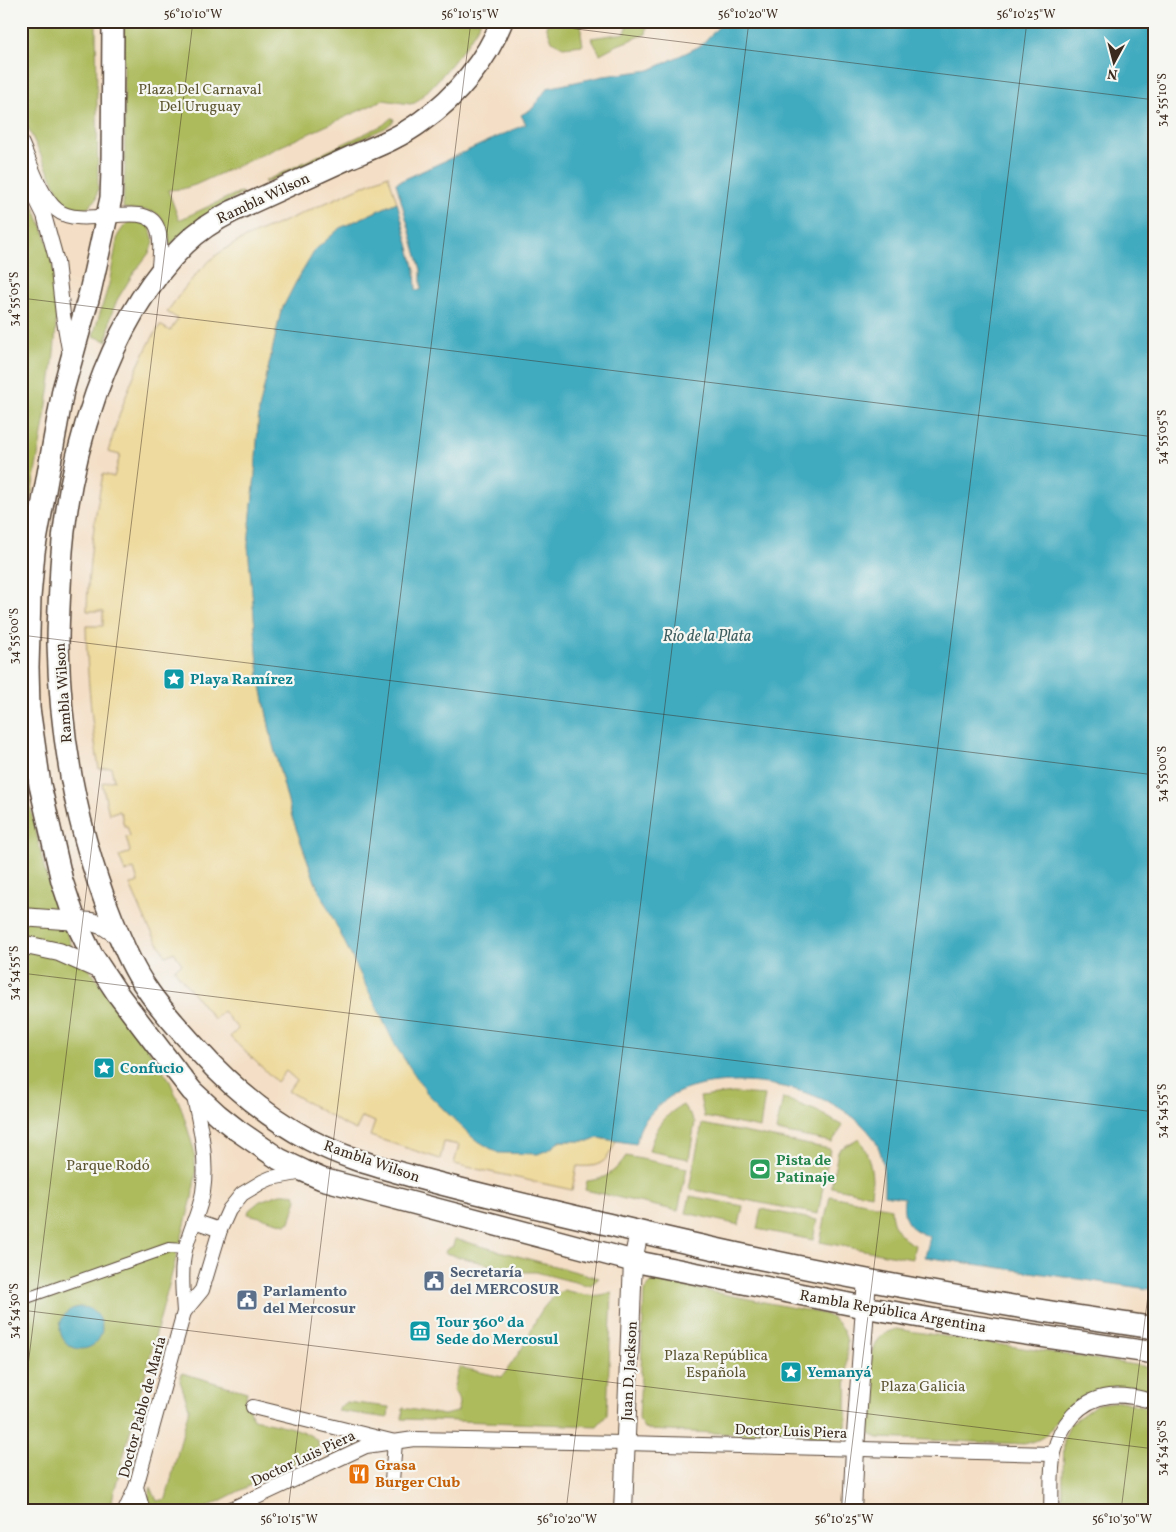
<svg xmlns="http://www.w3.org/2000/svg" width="1176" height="1532" viewBox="0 0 1176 1532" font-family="Vollkorn,serif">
  <rect width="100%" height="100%" fill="#f6f6f2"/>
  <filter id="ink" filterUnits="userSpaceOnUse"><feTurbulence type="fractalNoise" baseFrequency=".02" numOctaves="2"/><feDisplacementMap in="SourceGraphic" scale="10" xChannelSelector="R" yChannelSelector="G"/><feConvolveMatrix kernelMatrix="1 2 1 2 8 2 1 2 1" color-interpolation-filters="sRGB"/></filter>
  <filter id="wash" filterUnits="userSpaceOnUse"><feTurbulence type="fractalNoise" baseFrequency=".0096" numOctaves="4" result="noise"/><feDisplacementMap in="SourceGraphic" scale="20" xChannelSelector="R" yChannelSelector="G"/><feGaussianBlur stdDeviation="1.12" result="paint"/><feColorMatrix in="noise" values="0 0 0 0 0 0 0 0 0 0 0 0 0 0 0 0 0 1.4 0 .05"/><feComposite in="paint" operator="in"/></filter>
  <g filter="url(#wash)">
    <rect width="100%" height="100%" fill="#f4dfc6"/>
    <g fill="#adbb5d" stroke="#74723e">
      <polygon points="21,21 96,21 98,189 96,199 88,208 73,210 64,204 21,113"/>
      <path d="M123 21H481C467 48 438 82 415 103L410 104 383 100 195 185 182 189 168 190 179 220 240 192 243 193 212 211 169 246C167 241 168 233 166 227 159 205 139 212 123 208L125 166Z"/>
      <polygon points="563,21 582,21 581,34 583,45 563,47 552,41 546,25"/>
      <polygon points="629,21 648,21 646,34 615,46 600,54 591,38 625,33"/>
      <polygon points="391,118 393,118 394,121 385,128 265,183 265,181 383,125"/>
      <path d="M21 181C33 205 45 229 51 255 65 320 48 398 37 462 31 493 27 525 21 556Z"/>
      <polygon points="136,221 147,224 150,227 154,242 149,253 133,274 117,300 111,315 107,341 93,336 109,284 118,235 125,225 129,222"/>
      <polygon points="21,766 45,871 71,944 106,992 123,1013 169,1079 181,1107 194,1150 196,1172 192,1198 109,1511 21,1511"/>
      <polygon points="733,1093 765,1095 760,1128 704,1117 700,1097"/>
      <polygon points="783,1098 817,1111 843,1126 832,1142 776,1131"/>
      <path d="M683 1105 695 1122 689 1159 649 1151C654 1131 664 1114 683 1105Z"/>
      <polygon points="702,1124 830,1149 818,1214 689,1189"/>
      <path d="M859 1138C870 1156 874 1173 871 1195L831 1187 838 1152 840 1149Z"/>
      <path d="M626 1156 687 1168 678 1211 585 1190 587 1181C605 1180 616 1171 626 1156Z"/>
      <polygon points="280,1194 294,1194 297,1199 290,1222 286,1224 248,1214 249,1210 260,1201"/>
      <polygon points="690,1196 743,1206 739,1225 686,1213"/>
      <path d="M830 1196 891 1208C891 1225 899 1238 915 1245L912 1259 820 1242Z"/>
      <polygon points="761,1209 817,1220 813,1240 757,1229"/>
      <polygon points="455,1239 599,1278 591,1285 586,1285 536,1272 516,1272 445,1253 446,1250 453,1246"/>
      <path d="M657 1281 825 1314C837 1320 844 1328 847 1342L846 1427C842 1436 834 1437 825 1438L648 1430 644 1428 639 1420 644 1291 651 1283Z"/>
      <path d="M564 1290C581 1294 594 1299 612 1292L607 1415 597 1426 402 1419 403 1408 444 1415 456 1412C461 1403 459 1397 453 1390L459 1367 502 1377C509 1367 517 1356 524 1345 536 1321 540 1304 564 1290Z"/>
      <path d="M896 1329 1155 1368V1397C1141 1394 1126 1389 1112 1389 1095 1389 1076 1399 1064 1411 1047 1430 1052 1438 1024 1444L878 1438 870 1434 869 1430C869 1410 865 1352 879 1338 883 1333 890 1331 896 1329Z"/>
      <path d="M182 1373 247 1392 246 1396 253 1419C271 1423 305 1428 318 1441L319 1445 315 1452 200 1511H154L148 1500 151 1487 157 1501 166 1499 189 1408 180 1381Z"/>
      <polygon points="1121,1401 1155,1409 1155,1511 1062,1511 1064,1439 1070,1424 1097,1404"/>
      <polygon points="346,1402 389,1407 388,1418 338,1411 340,1407"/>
    </g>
    <path fill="#eeda9e" stroke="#94825e" d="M388 175 397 202 340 228 296 282 281 311 259 410 255 475 248 545 259 675 272 741 292 817 316 884 427 1093 448 1114 550 1149 559 1141H591L598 1138 616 1141C607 1162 601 1168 577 1166L572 1190 454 1164 459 1145 444 1142 440 1159 370 1136 375 1122 362 1117 356 1130 343 1124 288 1091 296 1080 286 1071 277 1082 230 1037 238 1029 223 1011 214 1019 174 969 182 964 174 952 166 956 148 926 130 885 138 882 134 869 125 872 119 856 129 853 130 851 126 837 130 836 127 826H124L121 813 118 811 109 814 102 783 114 780 111 767 99 769C91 721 87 674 86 626H103V611H87C88 565 94 520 103 474L114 477 120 455 108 452C121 408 135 364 160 325L170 331 178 319 167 312C182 291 197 270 218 254 237 240 261 231 283 222 318 206 353 191 388 175Z"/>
    <g fill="#3faabf" stroke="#3d6a6e">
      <path d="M724 21H1155V1290L925 1257 930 1237C908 1228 902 1222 904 1198L884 1195C884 1174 885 1154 872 1136 834 1085 730 1068 675 1094 664 1099 644 1118 640 1129 638 1133 638 1139 636 1144L598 1138 591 1141H560L550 1149 538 1154 498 1153 473 1138 427 1093 396 1047 316 884 292 817 272 741 259 675 248 545 255 475 259 410 281 311 296 282 315 250 340 228 397 202 415 270 416 290H421V270L396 183 526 124 521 115 533 108 547 88 604 76 650 70 700 46Z"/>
      <circle cx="81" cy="1328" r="21"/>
    </g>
  </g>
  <g filter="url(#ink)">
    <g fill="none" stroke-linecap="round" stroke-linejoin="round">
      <g stroke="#574537" stroke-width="12">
        <polyline id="pedestrian" points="21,1300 169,1248 185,1249"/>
      </g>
      <g stroke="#574537" stroke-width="16">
        <g id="minor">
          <path d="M21 142C30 162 40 196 57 210 82 231 145 198 157 227 163 241 159 262 158 277"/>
          <polyline points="21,169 44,215 57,262 63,315 70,355"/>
          <polyline points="194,1221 220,1230"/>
          <polyline points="184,1312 202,1290 220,1230 229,1210 242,1194 262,1182 271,1178 303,1172"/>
          <polyline points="253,1407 395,1442 392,1481"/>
          <polyline points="125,1511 136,1487"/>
          <path d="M143 1511 136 1487 184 1312C183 1296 181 1279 183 1262 185 1238 199 1216 203 1192 208 1160 200 1124 193 1093"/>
          <polyline points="227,1511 366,1446 414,1439 625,1443 1053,1454"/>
          <path d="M1051 1511C1052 1492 1050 1471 1054 1453 1060 1425 1079 1400 1109 1396 1124 1394 1140 1398 1155 1402"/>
        </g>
      </g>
      <g stroke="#574537" stroke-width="20">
        <g id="tertiary">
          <polyline points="21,917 92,922 104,926 119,936"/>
          <polyline points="21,944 59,952 102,971"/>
          <polyline points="623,1511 633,1261 639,1232"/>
          <polyline points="852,1511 855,1449 867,1279"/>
        </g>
      </g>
      <g stroke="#574537" stroke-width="24">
        <g id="primary">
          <polyline points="113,21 112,171 111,198 90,292 63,390 34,552 30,597 28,667 29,708 40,785 62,881 75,920 92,955 117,993 177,1072 192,1091 218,1115 237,1130 279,1159 304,1171 322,1179 633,1261 864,1307 966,1325 1155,1353"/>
          <path d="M502 21C487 60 456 97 422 121 401 137 375 147 351 157 311 175 272 193 233 211 215 220 199 230 185 244 107 321 67 459 61 566 60 591 58 618 58 643 60 738 77 832 112 919 122 942 132 968 147 989 161 1010 180 1030 197 1049 229 1085 267 1117 310 1140 342 1157 376 1166 411 1176 480 1195 549 1210 619 1227 795 1269 975 1302 1155 1328"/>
        </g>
      </g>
      <use href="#pedestrian" stroke="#fff" stroke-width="10"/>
      <use href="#minor" stroke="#fff" stroke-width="14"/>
      <use href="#tertiary" stroke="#fff" stroke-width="18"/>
      <use href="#primary" stroke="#fff" stroke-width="21"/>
    </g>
  </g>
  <path fill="none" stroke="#3b2a1e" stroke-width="1" stroke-opacity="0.45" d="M511 21 1155 100M21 298 1155 437M21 635 1155 775M21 973 1155 1112M21 1310 1155 1449M21 1423 193 21M288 1511 471 21M566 1511 749 21M844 1511 1027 21M1121 1511 1155 1239"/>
  <defs>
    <g id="sight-square" transform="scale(1.125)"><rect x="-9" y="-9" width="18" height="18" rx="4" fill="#0f9aa8" stroke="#f6f6f2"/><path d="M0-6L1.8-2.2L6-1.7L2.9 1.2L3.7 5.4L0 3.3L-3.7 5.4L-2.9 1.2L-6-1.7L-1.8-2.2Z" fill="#fff"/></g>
    <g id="stadium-square" transform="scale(1.125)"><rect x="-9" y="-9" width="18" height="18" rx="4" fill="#2e9e5b" stroke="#f6f6f2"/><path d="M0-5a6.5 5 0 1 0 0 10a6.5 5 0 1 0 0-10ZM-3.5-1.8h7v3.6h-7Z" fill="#fff"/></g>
    <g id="civic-square" transform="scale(1.125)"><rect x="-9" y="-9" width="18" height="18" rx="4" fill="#5c6f8a" stroke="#f6f6f2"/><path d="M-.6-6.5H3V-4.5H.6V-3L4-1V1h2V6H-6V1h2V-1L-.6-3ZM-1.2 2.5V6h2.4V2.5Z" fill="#fff"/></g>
    <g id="museum-square" transform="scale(1.125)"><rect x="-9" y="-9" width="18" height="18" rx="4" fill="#0f9aa8" stroke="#f6f6f2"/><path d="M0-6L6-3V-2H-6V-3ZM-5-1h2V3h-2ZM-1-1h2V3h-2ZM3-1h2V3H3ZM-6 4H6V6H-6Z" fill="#fff"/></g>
    <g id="restaurant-square" transform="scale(1.125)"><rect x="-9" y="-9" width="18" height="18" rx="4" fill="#e8710a" stroke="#f6f6f2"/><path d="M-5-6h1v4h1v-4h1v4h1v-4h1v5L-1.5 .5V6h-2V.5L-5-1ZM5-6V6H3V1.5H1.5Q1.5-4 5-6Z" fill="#fff"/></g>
  </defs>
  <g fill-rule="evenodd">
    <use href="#sight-square" x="174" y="679"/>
    <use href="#sight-square" x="104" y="1068"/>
    <use href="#stadium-square" x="760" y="1169"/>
    <use href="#civic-square" x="434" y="1281"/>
    <use href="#civic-square" x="247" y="1300"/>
    <use href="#museum-square" x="420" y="1331"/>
    <use href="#sight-square" x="791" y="1372"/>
    <use href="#restaurant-square" x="359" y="1474"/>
  </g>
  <g text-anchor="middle" stroke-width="4.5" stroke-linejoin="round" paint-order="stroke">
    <g font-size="15" fill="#5d5631" stroke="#f6f6f2">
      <text x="200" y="94">Plaza Del Carnaval<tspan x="200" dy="17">Del Uruguay</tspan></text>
      <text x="108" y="1170">Parque Rodó</text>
      <text x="716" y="1360">Plaza República<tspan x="716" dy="17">Española</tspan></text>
      <text x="923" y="1391">Plaza Galicia</text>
    </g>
    <g font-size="15" fill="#3b2a1e" stroke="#f6f6f2">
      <text transform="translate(263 198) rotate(-25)" y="5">Rambla Wilson</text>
      <text transform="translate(63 693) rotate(-94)" y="5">Rambla Wilson</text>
      <text transform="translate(372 1161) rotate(19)" y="5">Rambla Wilson</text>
      <text transform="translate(893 1311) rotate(10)" y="5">Rambla República Argentina</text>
      <text transform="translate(629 1371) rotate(-87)" y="5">Juan D. Jackson</text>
      <text transform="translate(142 1407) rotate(-75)" y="5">Doctor Pablo de María</text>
      <text transform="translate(791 1431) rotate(2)" y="5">Doctor Luis Piera</text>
      <text transform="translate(303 1458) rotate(-25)" y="5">Doctor Luis Piera</text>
    </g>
    <g font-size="15" font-weight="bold" fill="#0d838f" stroke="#f6f6f2" text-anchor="start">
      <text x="190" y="684">Playa Ramírez</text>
      <text x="120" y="1073">Confucio</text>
      <text x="436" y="1327">Tour 360º da<tspan x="436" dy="17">Sede do Mercosul</tspan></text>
      <text x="807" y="1377">Yemanyá</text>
    </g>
    <g font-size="15" font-weight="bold" fill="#27864d" stroke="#f6f6f2" text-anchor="start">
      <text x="776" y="1165">Pista de<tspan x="776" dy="17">Patinaje</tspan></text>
    </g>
    <g font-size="15" font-weight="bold" fill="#4e5e75" stroke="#f6f6f2" text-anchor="start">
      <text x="450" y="1277">Secretaría<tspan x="450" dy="17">del MERCOSUR</tspan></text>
      <text x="263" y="1296">Parlamento<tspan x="263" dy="17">del Mercosur</tspan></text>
    </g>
    <g font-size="15" font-weight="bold" fill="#c56008" stroke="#f6f6f2" text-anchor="start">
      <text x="375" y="1470">Grasa<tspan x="375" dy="17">Burger Club</tspan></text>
    </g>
    <g font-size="16" font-style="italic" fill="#3d5d5e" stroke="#f6f6f2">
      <text x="707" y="641">Río de la Plata</text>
    </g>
  </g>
  <rect width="1176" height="1532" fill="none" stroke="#f6f6f2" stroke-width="55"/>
  <g transform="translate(1114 62) rotate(187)" stroke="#f6f6f2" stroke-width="4" paint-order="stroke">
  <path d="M0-4L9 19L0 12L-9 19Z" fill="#3b2a1e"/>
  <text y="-8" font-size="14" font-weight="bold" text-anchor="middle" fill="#3b2a1e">N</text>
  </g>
  <rect x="28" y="28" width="1120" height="1476" fill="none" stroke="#3b2a1e" stroke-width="2"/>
  <g font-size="12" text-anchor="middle" fill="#3b2a1e">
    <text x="193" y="18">56°10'10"W</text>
    <text x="470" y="18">56°10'15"W</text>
    <text x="748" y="18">56°10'20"W</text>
    <text x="1026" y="18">56°10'25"W</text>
    <text transform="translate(1162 100) rotate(-90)" y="4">34°55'10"S</text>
    <text transform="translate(14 299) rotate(-90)" y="4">34°55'05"S</text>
    <text transform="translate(1162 437) rotate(-90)" y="4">34°55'05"S</text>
    <text transform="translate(14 636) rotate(-90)" y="4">34°55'00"S</text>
    <text transform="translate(1162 774) rotate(-90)" y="4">34°55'00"S</text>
    <text transform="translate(14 973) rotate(-90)" y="4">34°54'55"S</text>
    <text transform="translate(1162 1111) rotate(-90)" y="4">34°54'55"S</text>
    <text transform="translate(14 1311) rotate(-90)" y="4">34°54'50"S</text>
    <text transform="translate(1162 1448) rotate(-90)" y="4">34°54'50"S</text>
    <text x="289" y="1523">56°10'15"W</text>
    <text x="567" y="1523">56°10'20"W</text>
    <text x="844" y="1523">56°10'25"W</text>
    <text x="1122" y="1523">56°10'30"W</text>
  </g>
</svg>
